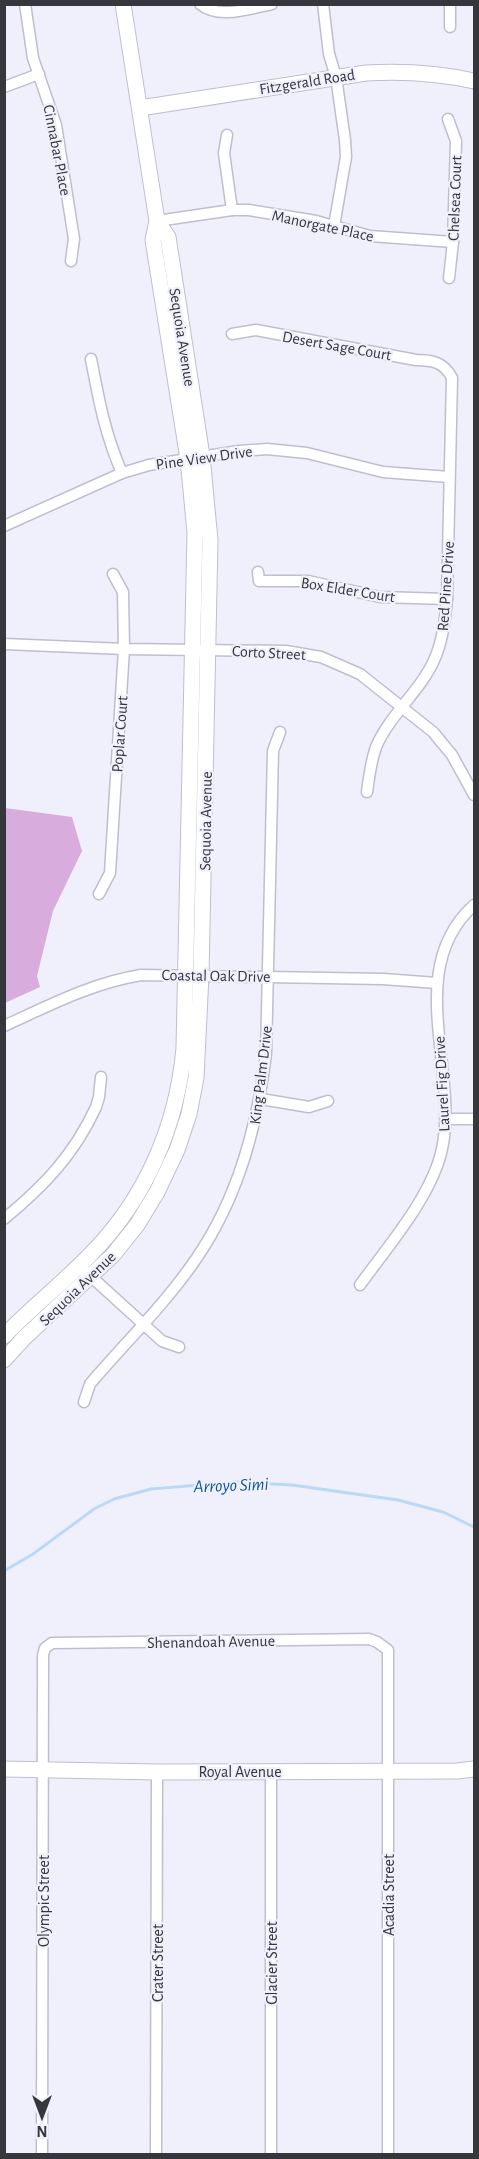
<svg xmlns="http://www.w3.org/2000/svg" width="479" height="2159" viewBox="0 0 479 2159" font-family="'Alegreya Sans',sans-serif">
  <rect width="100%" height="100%" fill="#f0f0fd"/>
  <polygon fill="#d8adde" points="5,808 72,817 82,851 53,911 37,976 40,987 5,1003"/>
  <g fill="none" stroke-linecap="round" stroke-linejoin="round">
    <polyline stroke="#bbd8f7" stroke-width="3" points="4,1571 33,1554 94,1509 114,1499 151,1489 236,1482 292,1485 398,1500 443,1512 474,1527"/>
    <g stroke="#bebece" stroke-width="13">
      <g id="street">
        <polyline points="25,4 33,58 56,125 74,239 71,261"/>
        <path d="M200 4C219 20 251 8 272 4"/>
        <polyline points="323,4 329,54 336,77 345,140 346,157 334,226"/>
        <polyline points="450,27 450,4"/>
        <polyline points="4,87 39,74"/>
        <polyline points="448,119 456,141 453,242 449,278"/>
        <polyline points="227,135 224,153 232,210"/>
        <polyline points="157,221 232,210 249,210 316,221 370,236 453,242"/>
        <path d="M232 334 256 330 416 360C432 360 444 362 452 378L447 599C445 619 443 639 435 658 421 691 390 714 376 747 371 761 369 777 367 792"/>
        <path d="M91 359C99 401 105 434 122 473"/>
        <polyline points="4,526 122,473 149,465 239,451 267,449 307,453 383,472 449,477"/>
        <polyline points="258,572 259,581 308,581 380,597 447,599"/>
        <polyline points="4,644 124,649 286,651 321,657 360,674 433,732 452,755 474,795"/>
        <polyline points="99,894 110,873 124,649 123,592 113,574"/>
        <path d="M4 1026C50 1005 92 983 141 975L383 979 437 983"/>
        <polyline points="261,1099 309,1107 328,1101"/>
        <polyline points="446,1119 474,1119"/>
        <path d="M4 1219C44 1186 74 1155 96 1107L99 1097 101 1077"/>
        <polyline points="86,1272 162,1341 179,1347"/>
        <path d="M360 1285C388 1246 432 1196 442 1149 459 1070 403 969 474 905"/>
        <path d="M84 1402 90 1384C125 1343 166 1303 196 1259 238 1198 257 1127 266 1054L273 751 280 732"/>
        <polyline points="271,1771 271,2154"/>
        <polyline points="42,2154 43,1655 45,1648 52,1643 369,1639 377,1642 388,1650 388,2154"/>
        <polyline points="156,2154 157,1772"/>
      </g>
    </g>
    <g stroke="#bebece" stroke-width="17">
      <g id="secondary">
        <path d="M140 108 366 73C402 71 438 73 474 81"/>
        <path d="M4 1336C32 1307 63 1283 91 1254 146 1198 177 1126 184 1048L195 532 188 459 153 240 157 221 123 4"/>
        <polyline points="4,1360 24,1338 113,1255 137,1225 157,1192 177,1150 189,1114 196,1078 201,975 210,540 202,456 168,237 157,221"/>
        <polyline points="4,1769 157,1772 457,1771 474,1769"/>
      </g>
    </g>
    <use href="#street" stroke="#fff" stroke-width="10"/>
    <use href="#secondary" stroke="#fff" stroke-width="15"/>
  </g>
  <g text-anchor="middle" stroke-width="4.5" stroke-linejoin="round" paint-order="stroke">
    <g font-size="16" fill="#36363d" stroke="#f0f0fd">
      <text transform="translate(307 81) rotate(-9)" y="6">Fitzgerald Road</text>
      <text transform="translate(58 150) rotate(79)" y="6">Cinnabar Place</text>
      <text transform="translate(454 198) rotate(-88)" y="6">Chelsea Court</text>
      <text transform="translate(323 225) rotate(12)" y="6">Manorgate Place</text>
      <text transform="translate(183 337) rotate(81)" y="6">Sequoia Avenue</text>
      <text transform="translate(337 345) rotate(10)" y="6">Desert Sage Court</text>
      <text transform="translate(204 457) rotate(-8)" y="6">Pine View Drive</text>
      <text transform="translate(445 586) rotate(-86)" y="6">Red Pine Drive</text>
      <text transform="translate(348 589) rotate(9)" y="6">Box Elder Court</text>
      <text transform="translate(269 652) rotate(3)" y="6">Corto Street</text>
      <text transform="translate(119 734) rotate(-86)" y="6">Poplar Court</text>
      <text transform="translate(205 821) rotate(-89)" y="6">Sequoia Avenue</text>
      <text transform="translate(216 975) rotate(1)" y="6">Coastal Oak Drive</text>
      <text transform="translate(260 1075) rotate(-83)" y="6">King Palm Drive</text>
      <text transform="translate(441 1084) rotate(-93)" y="6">Laurel Fig Drive</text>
      <text transform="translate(77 1288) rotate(-44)" y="6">Sequoia Avenue</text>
      <text transform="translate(211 1641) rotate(-1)" y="6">Shenandoah Avenue</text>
      <text x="240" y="1777">Royal Avenue</text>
      <text transform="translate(388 1895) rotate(-90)" y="6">Acadia Street</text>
      <text transform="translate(43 1901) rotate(-90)" y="6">Olympic Street</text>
      <text transform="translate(157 1963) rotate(-90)" y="6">Crater Street</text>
      <text transform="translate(271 1963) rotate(-90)" y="6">Glacier Street</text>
    </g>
    <g font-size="18" font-style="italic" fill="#105794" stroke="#f0f0fd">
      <text transform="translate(231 1485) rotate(-2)" y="6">Arroyo Simi</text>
    </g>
  </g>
  <rect width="479" height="2159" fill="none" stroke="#36363d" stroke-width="12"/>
  <g transform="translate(42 2117) rotate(180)" stroke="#f0f0fd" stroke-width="4.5" paint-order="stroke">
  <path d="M0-4.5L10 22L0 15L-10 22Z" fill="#36363d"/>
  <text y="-9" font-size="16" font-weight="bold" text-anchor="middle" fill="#36363d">N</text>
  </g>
</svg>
